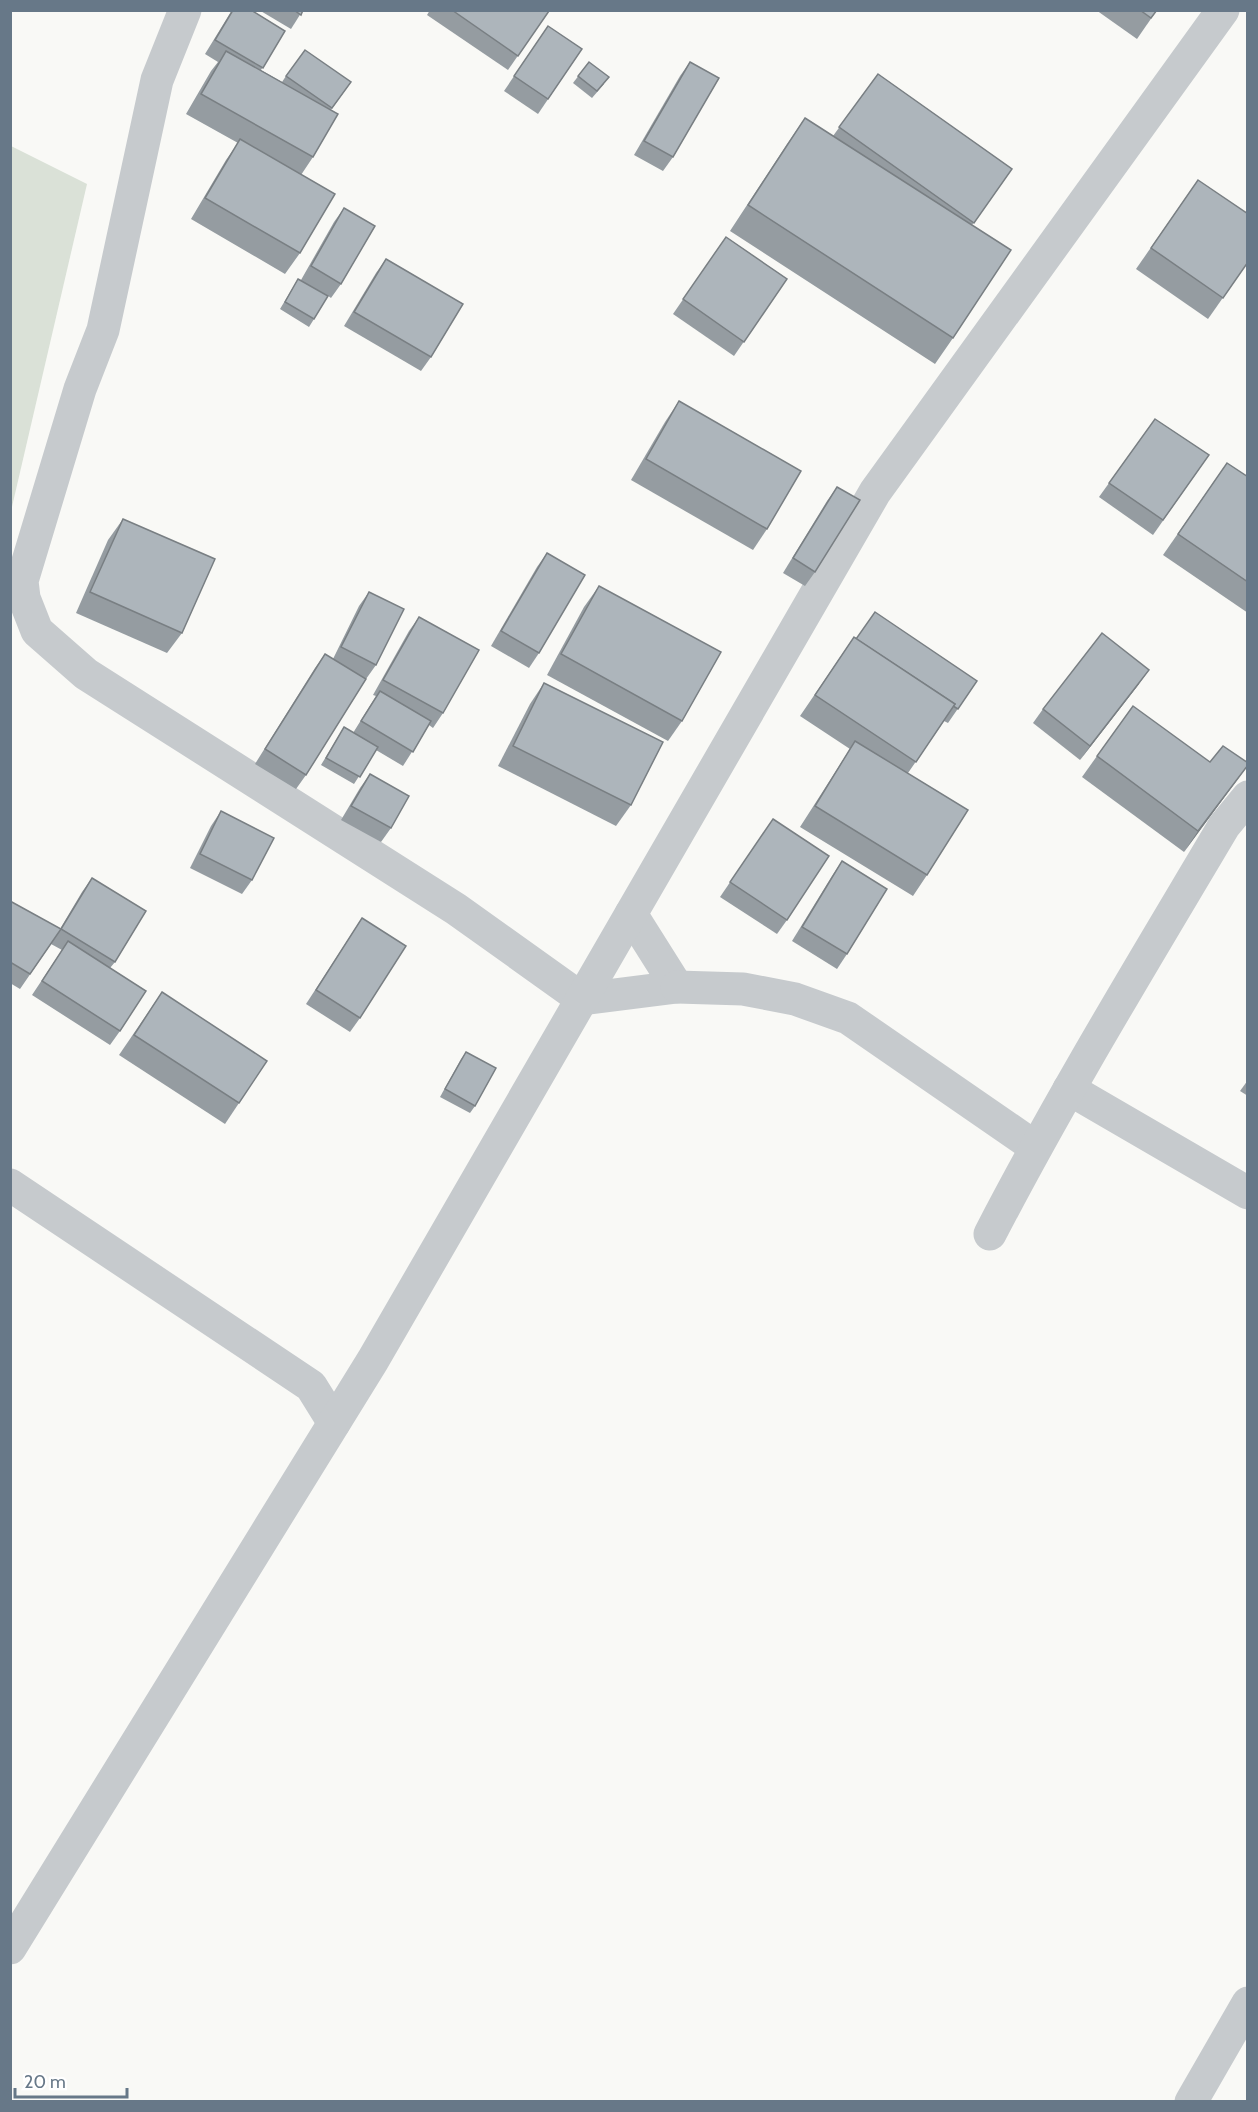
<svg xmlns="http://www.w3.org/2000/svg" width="1258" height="2112" viewBox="0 0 1258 2112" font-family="Cabin,sans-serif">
  <rect width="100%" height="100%" fill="#f9f9f6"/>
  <polygon fill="#dae1d7" points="11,146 87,184 11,511"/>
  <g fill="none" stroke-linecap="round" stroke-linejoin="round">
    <g stroke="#c6cacd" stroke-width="33">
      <polyline points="185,10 157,80 103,330 80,389 22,581 24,598 37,631 86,674 456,909 582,999 677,987 631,914"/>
      <polyline points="677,987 743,989 795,999 848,1018 1035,1147"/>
      <polyline points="1069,1089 1248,1193"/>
      <polyline points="10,1185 311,1386 334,1423"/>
      <path d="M990 1234C1062 1095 1144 961 1224 826L1248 797"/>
      <polyline points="10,1948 373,1360 875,492 1223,10"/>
      <polyline points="1191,2102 1248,2003"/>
    </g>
  </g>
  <g fill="#959ca1">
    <polygon points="232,10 251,10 285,31 261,70 282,82 286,76 351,82 331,110 313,157 301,175 300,253 285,274 191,219 226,160 238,143 186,114 211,71 218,62 205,54"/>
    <polygon points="259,10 303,10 291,29"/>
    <polygon points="430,10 547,10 549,11 508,70 427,15"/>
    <polygon points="1096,10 1157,10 1137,39"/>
    <polygon points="548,26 582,49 538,114 504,91"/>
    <polygon points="589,62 604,84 592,98 573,83"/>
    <polygon points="690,62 673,157 663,171 634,155 680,76"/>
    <polygon points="878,74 1012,169 972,225 953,338 935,364 730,231 787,144 805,118 833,136"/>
    <polygon points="1198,180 1248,262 1208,319 1136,269"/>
    <polygon points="344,208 341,284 331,298 327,295 314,319 309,327 280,309 298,279 301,280 334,222"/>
    <polygon points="726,237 787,279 734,356 673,314"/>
    <polygon points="386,259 431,357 421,371 344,326 376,273"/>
    <polygon points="679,401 767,529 753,550 631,480 665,422"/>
    <polygon points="1155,419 1209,455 1153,535 1099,497"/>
    <polygon points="1227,463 1248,477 1248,613 1163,555"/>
    <polygon points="837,487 815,572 805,586 783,573 827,501"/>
    <polygon points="123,519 182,633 167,653 76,613 108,540"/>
    <polygon points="547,553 539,653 529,668 491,646 537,567"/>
    <polygon points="599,586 682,721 668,741 547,675 584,607"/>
    <polygon points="369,592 376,665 366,679 363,677 306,775 296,789 255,764 315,668 325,654 333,659 359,606"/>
    <polygon points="419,617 443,713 433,728 429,725 403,766 376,750 354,784 321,765 344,727 353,733 376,696 373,695 409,631"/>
    <polygon points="854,637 977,681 948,723 944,721 908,773 927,875 913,896 800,827 850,749 800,716"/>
    <polygon points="544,683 631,805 616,826 498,766 530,704"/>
    <polygon points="1139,684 1080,760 1033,723 1043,709"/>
    <polygon points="1097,756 1210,762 1248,765 1184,852 1082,777"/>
    <polygon points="370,774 391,828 381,842 341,820 360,788"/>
    <polygon points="221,811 252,880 242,894 190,868 211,826"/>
    <polygon points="773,819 787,920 777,934 720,897"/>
    <polygon points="842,861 847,954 837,969 792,941 832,876"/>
    <polygon points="92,878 115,962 110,968 120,1031 110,1045 32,995 62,950 51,944 20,989 10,983 10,901 60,929 82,892"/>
    <polygon points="362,918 360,1018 350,1032 306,1004"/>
    <polygon points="162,992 239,1103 225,1124 119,1055"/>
    <polygon points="466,1052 475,1106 470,1113 440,1097 461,1059"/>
    <polygon points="1248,1080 1248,1096 1240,1091"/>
  </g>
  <g fill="#797f83">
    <polygon points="1149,670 1139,684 1080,760 1090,746"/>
    <polygon points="1248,765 1234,784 1184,852 1198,831"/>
  </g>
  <g fill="#adb5bb" stroke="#797f83" stroke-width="1.5">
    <polygon points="233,10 251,10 285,31 263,68 215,40"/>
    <polygon points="294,10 303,10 301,15"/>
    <polygon points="452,10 547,10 549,11 518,56"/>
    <polygon points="1140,10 1157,10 1151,18"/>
    <polygon points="548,26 582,49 548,99 514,76"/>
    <polygon points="305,50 351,82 332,108 286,76"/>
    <polygon points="226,51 338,114 313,157 201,94"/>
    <polygon points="589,62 609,77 597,91 578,76"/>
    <polygon points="690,62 719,78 673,157 644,141"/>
    <polygon points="878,74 1012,169 974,223 839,127"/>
    <polygon points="805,118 1011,250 953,338 748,205"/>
    <polygon points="240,139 335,194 300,253 205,198"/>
    <polygon points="1198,180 1248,214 1248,262 1223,298 1151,248"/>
    <polygon points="344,208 375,226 341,284 311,266"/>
    <polygon points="726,237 787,279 744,342 683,299"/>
    <polygon points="386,259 463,304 431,357 354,312"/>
    <polygon points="298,279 328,296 314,319 285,302"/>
    <polygon points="679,401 801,471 767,529 646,459"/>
    <polygon points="1155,419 1209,455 1163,520 1109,483"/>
    <polygon points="1227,463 1248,477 1248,582 1178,534"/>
    <polygon points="837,487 860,500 815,572 793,558"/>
    <polygon points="123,519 215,559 182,633 90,592"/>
    <polygon points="547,553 585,575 539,653 501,631"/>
    <polygon points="599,586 721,652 682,721 561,654"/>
    <polygon points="369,592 404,609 376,665 341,647"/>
    <polygon points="875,612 977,681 958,709 953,706 955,704 856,639"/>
    <polygon points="419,617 479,650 443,713 383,680"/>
    <polygon points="1102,633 1149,670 1090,746 1043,709"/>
    <polygon points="854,637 955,704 916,762 815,695"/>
    <polygon points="325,654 366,679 306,775 265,749"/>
    <polygon points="544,683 663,742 631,805 513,746"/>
    <polygon points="380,691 431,721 413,752 361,721"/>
    <polygon points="1133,706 1210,762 1223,746 1248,763 1248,765 1198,831 1097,756"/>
    <polygon points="344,727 378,747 360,777 326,758"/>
    <polygon points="855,741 968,810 927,875 815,806"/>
    <polygon points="370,774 409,796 391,828 351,806"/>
    <polygon points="221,811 274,838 252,880 200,854"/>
    <polygon points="773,819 829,856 787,920 730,882"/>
    <polygon points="842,861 887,889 847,954 802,927"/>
    <polygon points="92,878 146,911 115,962 61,929"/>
    <polygon points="10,901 61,929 30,974 10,962"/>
    <polygon points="362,918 406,946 360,1018 316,990"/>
    <polygon points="68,941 146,991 120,1031 42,981"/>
    <polygon points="162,992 267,1061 239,1103 134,1035"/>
    <polygon points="466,1052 496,1068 475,1106 445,1089"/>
  </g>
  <rect width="1258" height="2112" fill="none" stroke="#677888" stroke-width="24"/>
  <path d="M15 2088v9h112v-9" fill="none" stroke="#677888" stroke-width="3"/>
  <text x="24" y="2088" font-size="18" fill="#677888" stroke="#ffffff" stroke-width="4.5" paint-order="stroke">20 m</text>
</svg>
